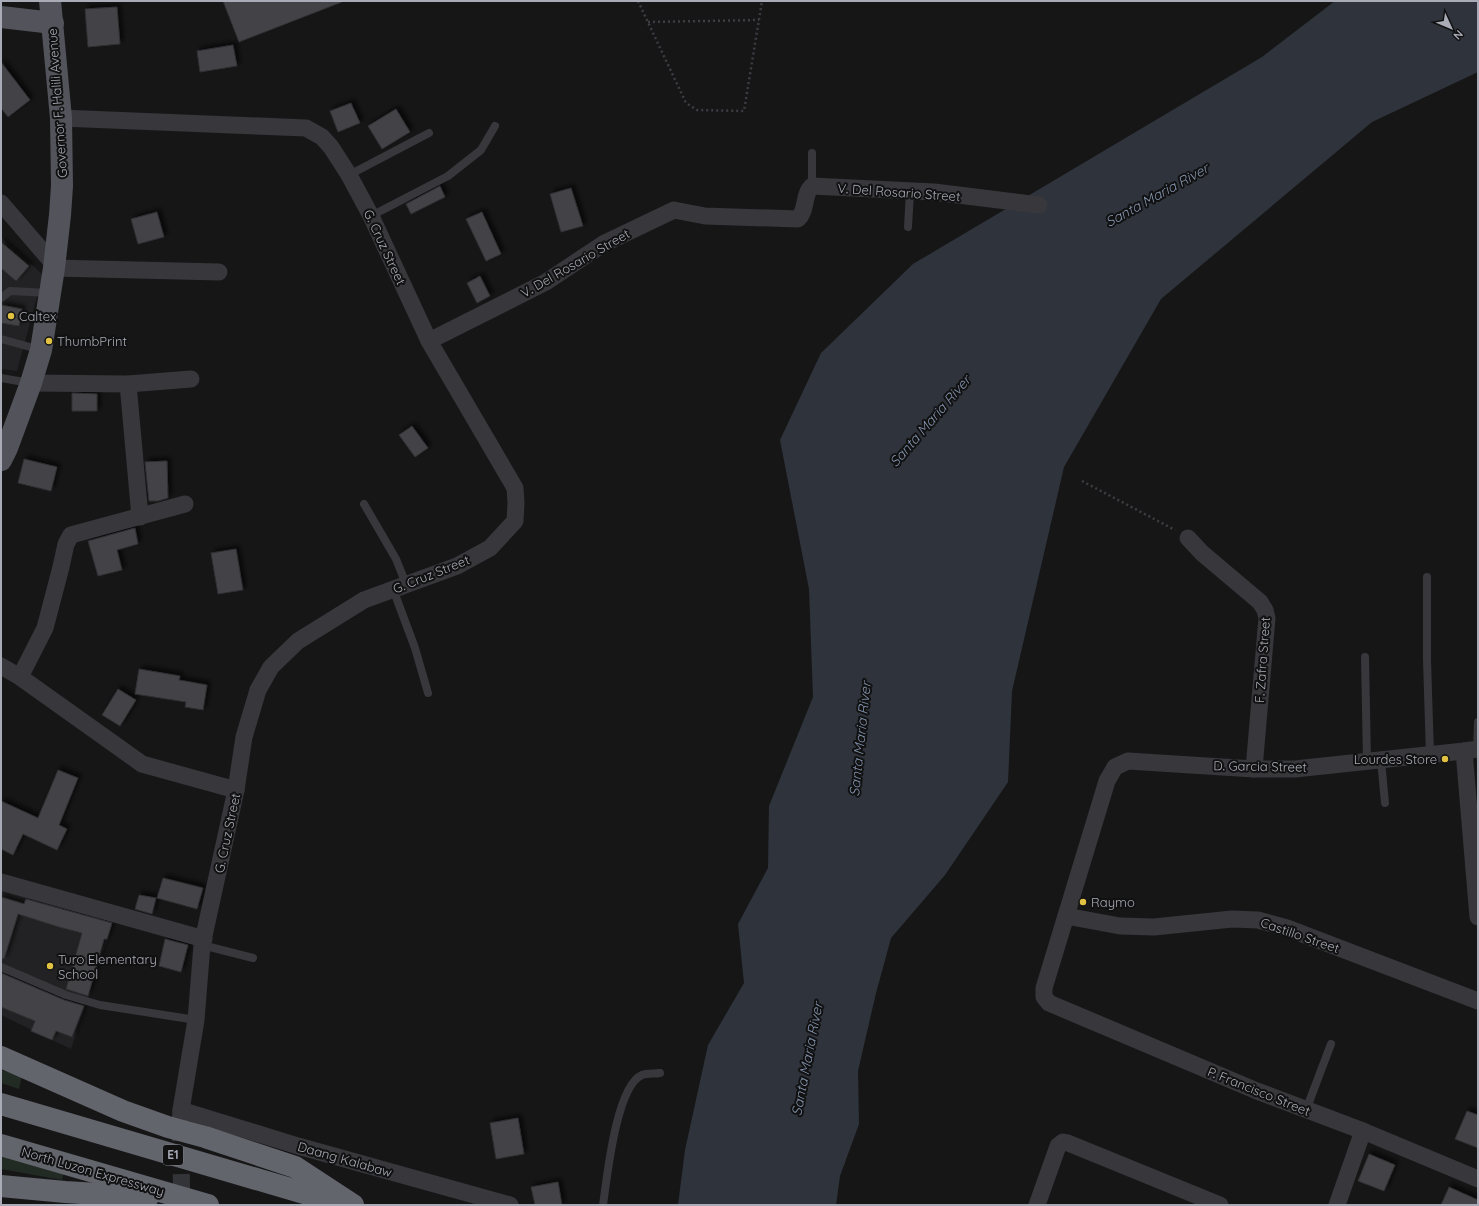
<svg xmlns="http://www.w3.org/2000/svg" width="1479" height="1206" viewBox="0 0 1479 1206" font-family="Quicksand,sans-serif">
  <defs>
    <filter id="shadow"><feDropShadow dx="3.5" dy="-3.5" stdDeviation="2" flood-color="#0009"/></filter>
  </defs>
  <rect width="100%" height="100%" fill="#161617"/>
  <g fill="#222224">
    <polygon points="1,237 43,275 17,371 1,369"/>
    <polygon points="1,882 115,916 71,1049 1,1015"/>
  </g>
  <g fill="#222a24">
    <polygon points="1,1070 22,1076 19,1089 1,1083"/>
    <polygon points="1,1155 64,1173 62,1180 1,1169"/>
  </g>
  <polygon fill="#2f343c" points="1335,1 1478,1 1478,72 1372,122 1161,299 1064,467 1012,691 1008,782 945,875 891,938 876,993 858,1071 859,1124 840,1176 836,1205 678,1205 685,1150 708,1045 744,983 738,924 768,868 769,806 813,697 809,589 780,440 821,353 913,264 1262,57"/>
  <g fill="#434347" stroke="#303033" filter="url(#shadow)">
    <polygon points="223,1 342,1 342,2 239,42"/>
    <polygon points="117,7 120,44 88,47 85,9"/>
    <polygon points="233,45 237,66 200,72 197,51"/>
    <polygon points="1,62 30,100 8,117 1,108"/>
    <polygon points="351,103 360,123 338,132 330,111"/>
    <polygon points="396,109 410,132 382,149 368,126"/>
    <polygon points="440,186 445,197 411,214 406,204"/>
    <polygon points="571,188 583,226 561,232 550,194"/>
    <polygon points="157,212 164,237 138,244 131,219"/>
    <polygon points="482,212 501,254 486,261 466,219"/>
    <polygon points="1,242 29,266 16,281 1,268"/>
    <polygon points="480,276 490,296 477,303 467,283"/>
    <polygon points="1,305 22,309 19,326 1,323"/>
    <polygon points="72,393 97,394 97,411 72,411"/>
    <polygon points="412,426 428,448 415,457 399,435"/>
    <polygon points="24,459 57,467 51,491 18,483"/>
    <polygon points="167,461 168,498 158,501 149,501 145,462"/>
    <polygon points="135,528 138,544 117,550 122,570 98,576 88,541"/>
    <polygon points="236,549 243,590 218,594 211,553"/>
    <polygon points="139,669 180,676 179,680 207,685 203,710 185,707 186,702 135,694"/>
    <polygon points="118,689 136,700 120,726 102,715"/>
    <polygon points="58,770 78,778 59,825 67,829 57,850 23,834 13,855 1,849 1,801 38,818"/>
    <polygon points="163,878 203,888 197,909 157,898"/>
    <polygon points="139,895 156,898 152,914 135,909"/>
    <polygon points="1,897 24,904 26,899 112,923 107,939 104,939 88,996 66,989 82,933 59,927 18,914 4,959 1,958"/>
    <polygon points="165,939 188,945 181,972 159,966"/>
    <polygon points="1,973 64,1000 84,1006 72,1037 56,1031 52,1040 31,1031 35,1021 1,1007"/>
    <polygon points="1467,1111 1478,1115 1478,1148 1455,1139"/>
    <polygon points="518,1118 524,1154 496,1159 490,1123"/>
    <polygon points="1369,1154 1395,1165 1384,1191 1358,1181"/>
    <polygon points="558,1182 562,1205 535,1205 531,1187"/>
    <polygon points="1449,1187 1478,1200 1478,1205 1441,1205"/>
  </g>
  <g fill="none" stroke-linecap="round" stroke-linejoin="round">
    <polyline stroke="#333437" stroke-width="17" stroke-dasharray="17 8" stroke-linecap="butt" points="180,1124 182,1205"/>
    <g stroke="#3d3e43" stroke-width="2.5" stroke-dasharray="2 3" stroke-linecap="butt">
      <polyline points="638,1 686,103 697,110 744,111 762,1"/>
      <polyline points="648,22 759,20"/>
      <polyline points="1082,481 1175,530"/>
    </g>
    <g stroke="#37373c" stroke-width="8">
      <polyline points="812,153 812,186"/>
      <polyline points="349,175 429,133"/>
      <polyline points="371,216 448,176 481,150 495,126"/>
      <polyline points="908,227 910,192"/>
      <polyline points="1,298 10,291 49,293"/>
      <polyline points="1,339 41,350"/>
      <polyline points="1,378 30,383"/>
      <polyline points="364,504 396,559 406,584"/>
      <polyline points="1427,577 1427,660 1430,755"/>
      <polyline points="393,589 415,648 428,693"/>
      <polyline points="1365,657 1367,761"/>
      <polyline points="1477,749 1478,722"/>
      <polyline points="1381,760 1385,803"/>
      <polyline points="202,945 253,958"/>
      <polyline points="1,967 66,995 100,1005 196,1020"/>
      <polyline points="1306,1110 1331,1044"/>
      <path d="M603 1205C607 1178 616 1086 642 1075 647 1073 655 1074 660 1073"/>
    </g>
    <g stroke="#37373c" stroke-width="17">
      <polyline points="61,118 306,128 322,137 331,147 349,175 371,216 429,341 515,488 516,503 515,521 490,548 457,566 364,600 298,641 271,667 258,690 244,737 236,790 202,945 196,1020 181,1110 180,1124"/>
      <polyline points="1,203 51,261 54,268 219,272"/>
      <path d="M429 341 546 282 603 244 674 210 705 216 798 219C807 211 803 194 812 186L934 192 1039 205"/>
      <polyline points="31,383 128,384 191,379"/>
      <polyline points="128,384 140,517"/>
      <polyline points="1188,538 1202,553 1260,602 1265,610 1267,618 1254,769"/>
      <polyline points="1,666 20,677 142,764 236,790"/>
      <polyline points="20,677 45,628 61,567 66,544 71,535 185,504"/>
      <polyline points="1478,749 1464,751 1295,769 1254,769 1128,761 1115,767 1107,781 1044,988 1044,997 1049,1003 1257,1091 1363,1131 1478,1179"/>
      <polyline points="1464,751 1478,917"/>
      <polyline points="1,882 204,939"/>
      <polyline points="1066,916 1120,926 1154,927 1232,919 1258,920 1287,928 1478,1001"/>
      <polyline points="181,1110 298,1146 510,1205"/>
      <polyline points="1037,1205 1058,1146 1063,1142 1068,1143 1220,1205"/>
      <polyline points="1337,1205 1363,1131"/>
    </g>
    <g stroke="#53545b" stroke-width="22">
      <polyline points="1,17 53,23"/>
      <polyline points="1,460 7,448 31,383 41,350 54,268 60,215 62,186 61,118 50,1"/>
    </g>
    <g stroke="#63656c" stroke-width="22">
      <polyline points="1,1057 123,1111 168,1127 205,1137 295,1167 353,1205"/>
      <polyline points="1,1104 338,1203"/>
      <polyline points="1,1145 208,1205"/>
      <polyline points="1,1186 65,1192 148,1197"/>
    </g>
  </g>
  <g fill="#e2c243" stroke="#111112" stroke-width="1.5">
    <circle cx="11" cy="316" r="4"/>
    <circle cx="49" cy="341" r="4"/>
    <circle cx="1445" cy="759" r="4"/>
    <circle cx="1083" cy="902" r="4"/>
    <circle cx="50" cy="966" r="4"/>
  </g>
  <g text-anchor="middle" stroke-width="4" stroke-linejoin="round" paint-order="stroke">
    <rect fill="#111112" stroke="#7b7d85" stroke-width="1" x="163" y="1145" width="20" height="20" rx="3"/>
    <g font-size="12" font-weight="bold" fill="#a9abb6">
      <text x="173" y="1159">E1</text>
    </g>
    <g font-size="13" fill="#a9abb6" stroke="#111112">
      <text transform="translate(57 103) rotate(-94)" y="5">Governor F. Halili Avenue</text>
      <text transform="translate(899 192) rotate(4)" y="5">V. Del Rosario Street</text>
      <text transform="translate(385 247) rotate(65)" y="5">G. Cruz Street</text>
      <text transform="translate(575 263) rotate(-30)" y="5">V. Del Rosario Street</text>
      <text transform="translate(431 574) rotate(-22)" y="5">G. Cruz Street</text>
      <text transform="translate(1262 660) rotate(-86)" y="5">F. Zafra Street</text>
      <text transform="translate(1260 766) rotate(1)" y="5">D. Garcia Street</text>
      <text transform="translate(227 833) rotate(-78)" y="5">G. Cruz Street</text>
      <text transform="translate(1300 935) rotate(19)" y="5">Castillo Street</text>
      <text transform="translate(1259 1091) rotate(22)" y="5">P. Francisco Street</text>
      <text transform="translate(345 1159) rotate(16)" y="5">Daang Kalabaw</text>
      <text transform="translate(93 1171) rotate(16)" y="5">North Luzon Expressway</text>
    </g>
    <g font-size="13" fill="#a9abb6" stroke="#111112" text-anchor="start">
      <text x="19" y="321">Caltex</text>
      <text x="57" y="346">ThumbPrint</text>
      <text x="1437" y="764" text-anchor="end">Lourdes Store</text>
      <text x="1091" y="907">Raymo</text>
      <text x="58" y="964">Turo Elementary<tspan x="58" dy="15">School</tspan></text>
    </g>
    <g font-size="14" font-style="italic" fill="#8394ae" stroke="#111112">
      <text transform="translate(1157 195) rotate(-29)" y="5">Santa Maria River</text>
      <text transform="translate(930 421) rotate(-49)" y="5">Santa Maria River</text>
      <text transform="translate(860 739) rotate(-84)" y="5">Santa Maria River</text>
      <text transform="translate(807 1059) rotate(-79)" y="5">Santa Maria River</text>
    </g>
  </g>
  <rect width="1479" height="1206" fill="none" stroke="#a9abb6" stroke-width="4"/>
  <g transform="translate(1451 28) rotate(134)" stroke="#111112" stroke-width="3" paint-order="stroke">
  <path d="M0-3L7 15L0 10L-7 15Z" fill="#a9abb6"/>
  <text y="-6" font-size="11" font-weight="bold" text-anchor="middle" fill="#a9abb6">N</text>
  </g>
</svg>
